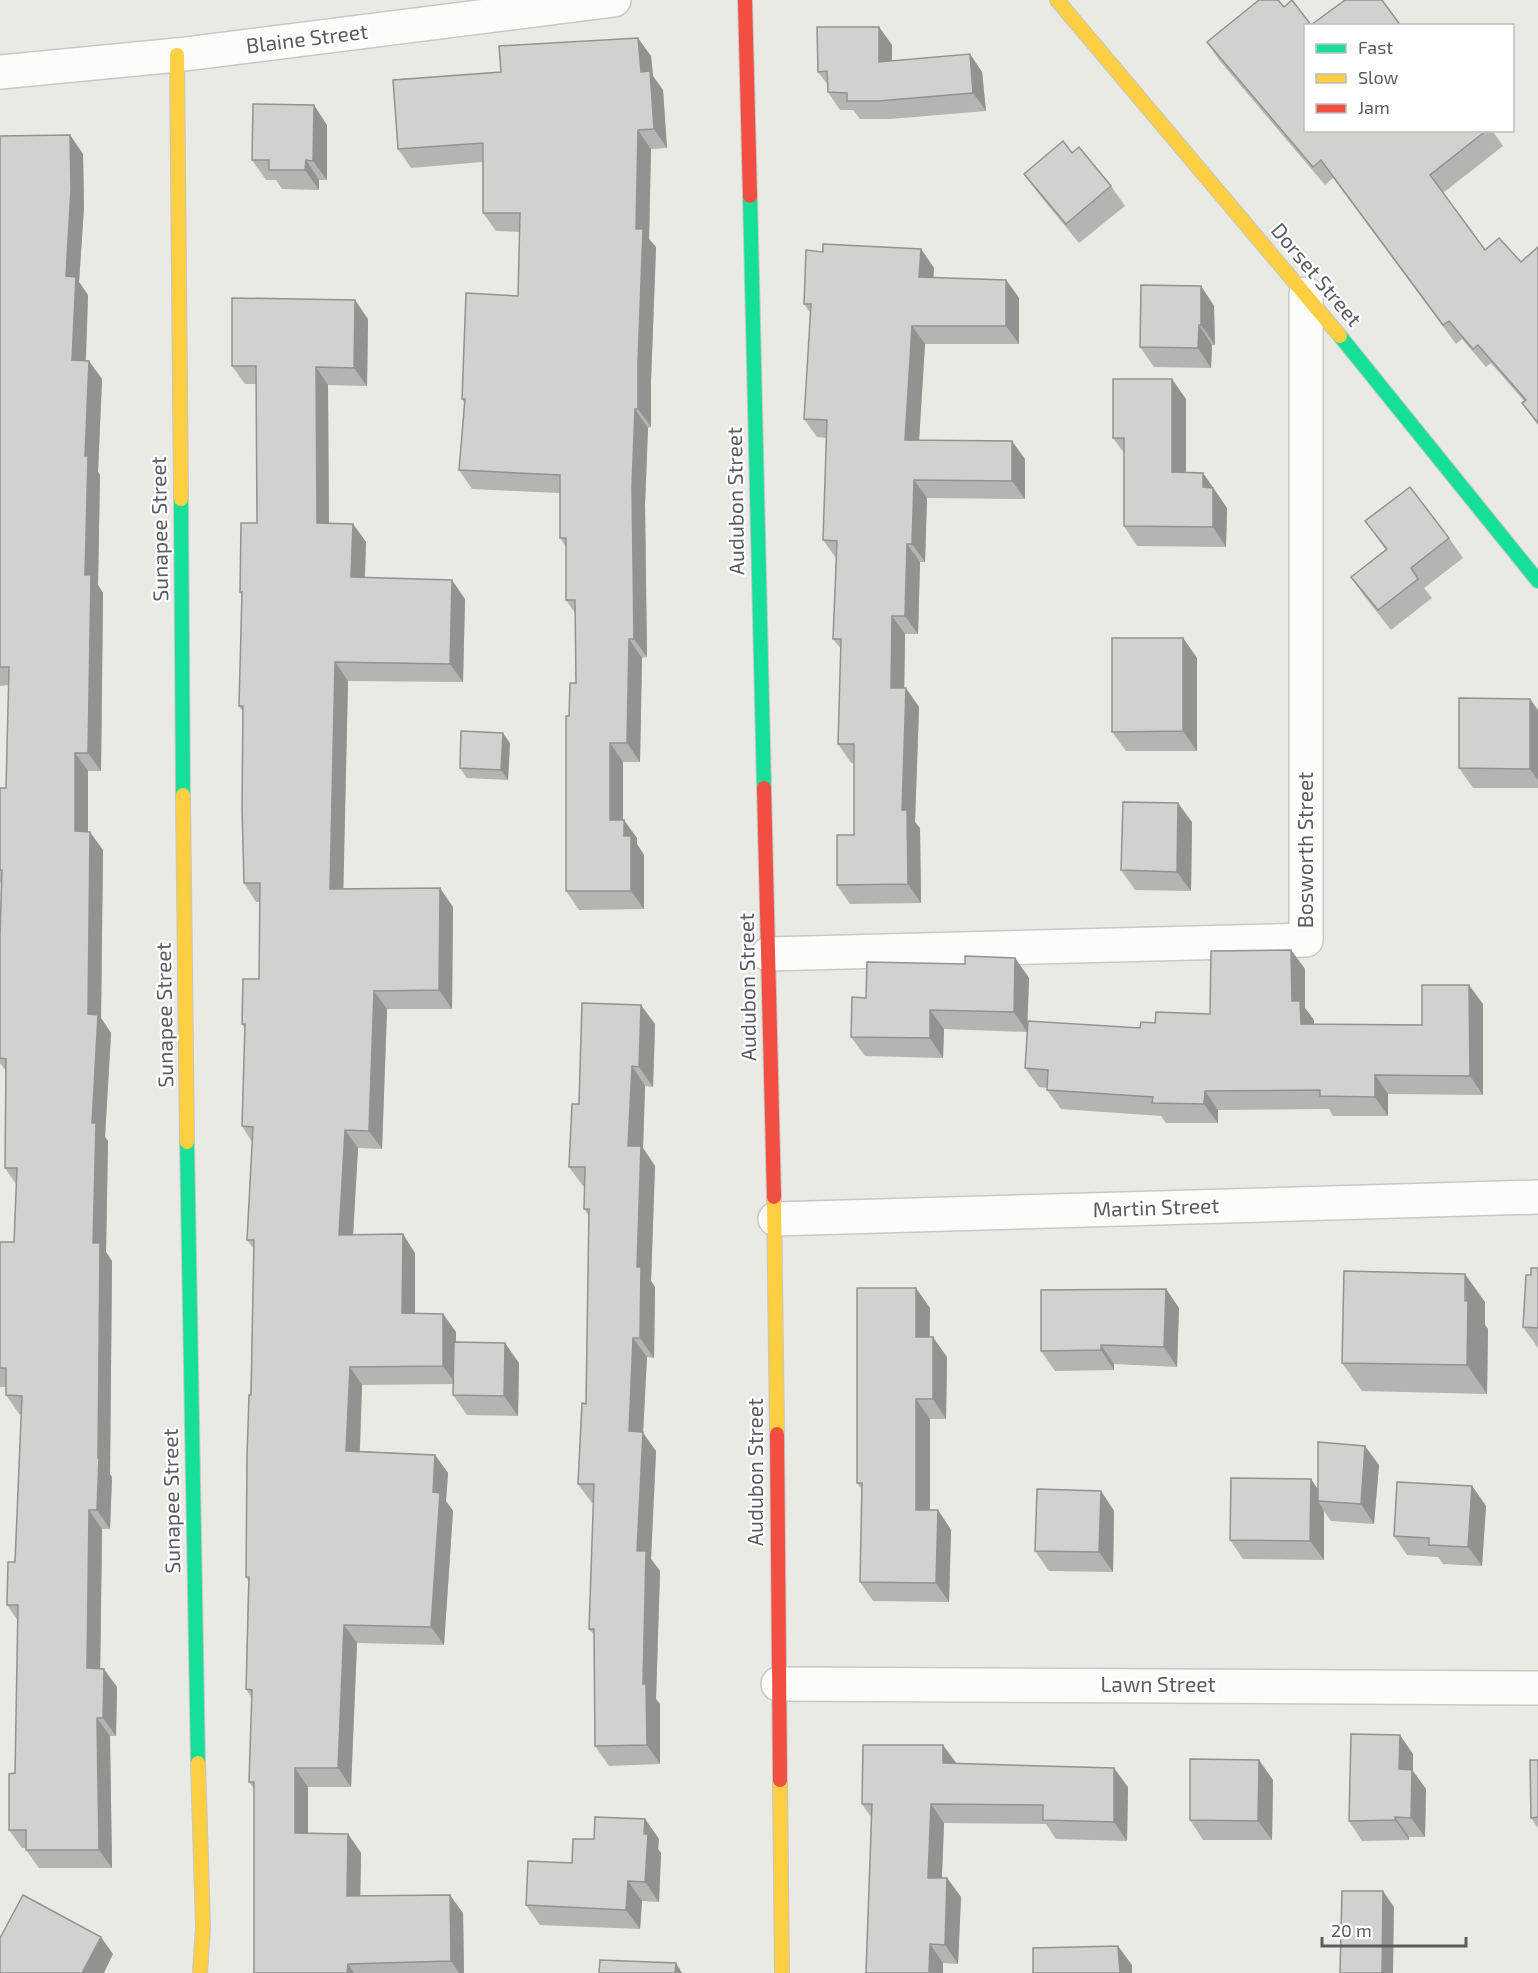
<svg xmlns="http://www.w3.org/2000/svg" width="1538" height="1973" viewBox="0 0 1538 1973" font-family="'Exo 2',sans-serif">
  <rect width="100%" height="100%" fill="#eaeae5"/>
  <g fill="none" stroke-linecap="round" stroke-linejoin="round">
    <g stroke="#c7c8c7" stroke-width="36">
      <g id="street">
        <polyline points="0,72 177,55 614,0"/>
        <polyline points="768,954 1306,940 1306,294"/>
        <polyline points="775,1219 1538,1197"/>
        <polyline points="778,1684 1538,1688"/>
      </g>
    </g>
    <g stroke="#c5c6c6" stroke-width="16">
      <g id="fast">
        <polyline points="750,196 764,788"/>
        <polyline points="1340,336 1538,581"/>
        <polyline points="181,499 183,795"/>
        <polyline points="187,1142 198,1763"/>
      </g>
    </g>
    <g stroke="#c5c6c6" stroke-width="16">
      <g id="slow">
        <polyline points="1057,0 1340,336"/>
        <polyline points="177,55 181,499"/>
        <polyline points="183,795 187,1142"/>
        <polyline points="774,1197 777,1434"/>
        <polyline points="198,1763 203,1927 200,1973"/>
        <polyline points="780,1780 782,1973"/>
      </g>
    </g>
    <g stroke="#c5c6c6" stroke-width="16">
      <g id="jam">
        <polyline points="745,0 750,196"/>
        <polyline points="764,788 774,1197"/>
        <polyline points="777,1434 780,1780"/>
      </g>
    </g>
    <use href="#street" stroke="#fcfcfb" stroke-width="33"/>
    <use href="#fast" stroke="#16e098" stroke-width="14"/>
    <use href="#slow" stroke="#ffcf43" stroke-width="14"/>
    <use href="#jam" stroke="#f24e42" stroke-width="14"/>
  </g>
  <g fill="#b4b4b1">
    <polygon points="879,27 892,45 892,61 970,54 982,72 986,111 890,119 860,119 853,110 840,110 828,92 828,85 818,72"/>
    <polygon points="1207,42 1305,130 1492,130 1503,146 1443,193 1485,250 1521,262 1538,247 1538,425 1522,403 1524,401 1491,363 1486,367 1462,339 1456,344 1333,178 1325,185 1219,60"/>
    <polygon points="651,56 653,76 663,90 667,148 651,149 649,239 656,247 651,381 651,427 648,428 645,505 647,657 642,658 640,762 623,762 623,820 637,838 637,844 644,855 644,909 579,910 566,891 569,716 576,683 575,613 566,600 566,547 560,538 560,493 472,489 459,470 464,403 462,399 518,296 520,232 496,231 483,213 483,162 411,168 398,149 501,72"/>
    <polygon points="327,125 327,180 319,180 319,190 282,189 276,180 266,180 252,160"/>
    <polygon points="70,135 83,154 84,207 79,282 88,295 86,361 102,379 98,472 100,475 98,585 103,593 101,771 88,771 88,832 103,850 101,1018 111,1033 105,1137 108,1141 106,1252 112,1261 110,1474 112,1477 110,1529 102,1529 100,1669 117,1687 116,1736 110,1736 112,1868 39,1868 26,1850 26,1848 22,1848 9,1830 15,1773 18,1621 7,1605 15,1562 21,1414 19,1414 6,1395 6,1387 0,1387 0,1242 14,1242 16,1184 5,1168 6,1071 0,1063 0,935 1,884 0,882 0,788 6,788 9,685 0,686 0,136"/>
    <polygon points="1072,153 1111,186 1125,206 1079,243 1038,193 1024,174"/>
    <polygon points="921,249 934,268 933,278 1006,280 1019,298 1019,344 925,344 919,440 1025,459 1025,499 927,498 925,562 920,562 918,634 905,634 904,688 919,707 915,822 920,828 921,903 850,904 837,885 854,835 854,763 851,763 838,744 841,649 833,639 836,558 823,540 827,438 817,437 804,419 811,314 804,304 823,252"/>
    <polygon points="1201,286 1214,306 1215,345 1212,345 1211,368 1154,367 1140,347"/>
    <polygon points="368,319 367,386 328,385 329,524 353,524 366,542 365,577 465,599 463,682 348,681 343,889 453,907 452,1009 387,1009 382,1149 358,1148 353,1235 415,1253 415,1314 443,1314 456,1332 456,1342 519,1363 518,1416 467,1415 453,1395 453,1384 362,1385 360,1451 435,1455 448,1473 446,1501 453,1511 444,1645 357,1643 351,1787 308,1787 308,1833 348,1834 361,1853 360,1896 463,1913 464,1973 254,1973 254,1789 249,1782 252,1699 246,1689 248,1580 246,1577 254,1249 247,1240 252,1142 242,1126 245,1029 242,1024 259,979 260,902 256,902 244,883 243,712 239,706 242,596 240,592 257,523 256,384 245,384 232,366"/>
    <polygon points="1186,399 1186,473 1203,473 1227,508 1226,547 1137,546 1124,526 1124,453 1113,438"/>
    <polygon points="1365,521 1449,538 1463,558 1424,588 1432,598 1391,630 1365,597 1351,577 1386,550"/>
    <polygon points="1183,638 1197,658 1197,751 1126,751 1112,732"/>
    <polygon points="1538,710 1538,788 1473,788 1459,768"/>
    <polygon points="510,743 508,780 467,778 460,768"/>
    <polygon points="1192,822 1191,891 1135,890 1121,870"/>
    <polygon points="1291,950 1305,969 1305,1008 1314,1020 1314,1024 1422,1025 1483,1004 1483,1095 1388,1094 1388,1116 1333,1116 1329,1109 1218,1110 1218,1123 1166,1123 1161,1116 1061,1109 1047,1090 1047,1088 1039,1087 1025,1068 1027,1032 944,1029 943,1058 865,1056 851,1037 866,998 965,964 1015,958 1029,978 1027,1030 1140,1028 1155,1023 1210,1014"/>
    <polygon points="655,1024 653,1087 645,1086 643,1148 655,1166 651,1281 655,1287 654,1358 647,1357 643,1433 656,1451 651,1559 660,1571 656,1699 660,1704 660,1764 609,1766 595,1746 594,1635 589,1629 594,1503 592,1503 578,1484 586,1404 589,1216 584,1209 584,1186 583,1186 569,1167 579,1104"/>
    <polygon points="1538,1268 1538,1348 1523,1327 1531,1275"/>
    <polygon points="1166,1289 1179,1308 1177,1367 1114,1364 1114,1370 1055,1371 1041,1351"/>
    <polygon points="1485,1302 1485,1325 1488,1329 1487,1394 1362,1391 1342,1363"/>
    <polygon points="930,1308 930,1337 947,1357 946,1419 930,1419 930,1510 938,1510 951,1530 949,1602 873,1601 860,1582 862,1490 857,1483"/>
    <polygon points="1379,1465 1374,1524 1331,1521 1324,1511 1324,1560 1243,1559 1230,1540 1318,1489"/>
    <polygon points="1472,1486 1486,1506 1482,1566 1443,1564 1438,1557 1407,1555 1394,1536"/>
    <polygon points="1101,1491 1114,1511 1113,1572 1049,1571 1035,1551"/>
    <polygon points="1413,1754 1413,1771 1426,1789 1425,1837 1409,1837 1409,1840 1362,1841 1349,1821"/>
    <polygon points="1538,1760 1538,1828 1531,1818"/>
    <polygon points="956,1763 1128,1787 1127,1841 1056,1839 1046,1824 944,1823 942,1878 947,1878 961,1897 958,1964 943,1963 943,1973 871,1817 862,1804"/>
    <polygon points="1273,1780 1272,1840 1203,1840 1190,1820"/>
    <polygon points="645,1819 659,1839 658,1849 661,1853 659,1902 642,1901 640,1929 540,1925 526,1905 572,1863 594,1839"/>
  </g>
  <g fill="#929290">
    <polygon points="879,27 892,45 892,80 879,62"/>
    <polygon points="638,38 651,56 653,76 663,90 667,148 654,129 641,72"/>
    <polygon points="970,54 982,72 986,111 973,93"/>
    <polygon points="314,105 327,125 327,180 313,161"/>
    <polygon points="638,130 651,149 649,239 656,247 651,381 651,427 638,409 636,229"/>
    <polygon points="70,135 83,154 84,207 79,282 88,295 85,379 72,360 66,276"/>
    <polygon points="306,160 319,180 319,190 305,170"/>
    <polygon points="921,249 934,268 932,296 919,277"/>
    <polygon points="1006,280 1019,298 1019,344 1006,326"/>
    <polygon points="1201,286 1214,306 1215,345 1201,325"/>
    <polygon points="355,300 368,319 367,386 354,368"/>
    <polygon points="1199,325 1212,345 1211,368 1198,348"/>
    <polygon points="912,326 925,344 918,458 905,440"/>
    <polygon points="89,361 102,379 98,472 100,475 98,585 103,593 101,771 88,753 85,575 85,456"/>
    <polygon points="316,367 328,385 329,542 317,523"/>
    <polygon points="1172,379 1186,399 1186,492 1172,472"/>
    <polygon points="635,409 648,428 645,505 647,657 634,639 632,487"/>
    <polygon points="1012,441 1025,459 1025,499 1012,481"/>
    <polygon points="1203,473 1227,508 1226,547 1213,527 1203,487"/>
    <polygon points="914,480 927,498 925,562 912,544"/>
    <polygon points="353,524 366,542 364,595 351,577"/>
    <polygon points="907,544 920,562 918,634 905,616"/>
    <polygon points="452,580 465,599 463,682 450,664"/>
    <polygon points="892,616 905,634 904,707 891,688"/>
    <polygon points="1183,638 1197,658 1197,751 1183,731"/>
    <polygon points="629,639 642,658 640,762 627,743"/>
    <polygon points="335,662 348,681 343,907 330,889"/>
    <polygon points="906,688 919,707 915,822 920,828 921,903 908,884 902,810"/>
    <polygon points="1530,699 1538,710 1538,780 1530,769"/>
    <polygon points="503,733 510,743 508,780 501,770"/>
    <polygon points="610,743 623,762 623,838 610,820"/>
    <polygon points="75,753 88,771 88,850 75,831"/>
    <polygon points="1178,803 1192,822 1191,891 1177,872"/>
    <polygon points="624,820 637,838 637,844 644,855 644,909 631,891 624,836"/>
    <polygon points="90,832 103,850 101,1018 111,1033 105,1137 108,1141 106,1252 112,1261 110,1474 112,1477 110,1529 97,1510 98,1458 93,1243 92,1123 88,1014"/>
    <polygon points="440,888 453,907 452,1009 439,990"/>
    <polygon points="1291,950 1305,969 1305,1008 1314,1020 1314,1043 1301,1024 1292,1001"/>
    <polygon points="1015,958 1029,978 1027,1032 1014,1012"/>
    <polygon points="1469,985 1483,1004 1483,1095 1470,1076"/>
    <polygon points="374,991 387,1009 382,1149 369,1131"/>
    <polygon points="641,1005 655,1024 653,1087 639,1067"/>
    <polygon points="930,1010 944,1029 943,1058 930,1038"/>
    <polygon points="632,1066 645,1086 643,1148 655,1166 651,1281 655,1287 654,1358 640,1338 637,1267 628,1146"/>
    <polygon points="1375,1075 1388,1094 1388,1116 1375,1097"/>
    <polygon points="1205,1091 1218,1110 1218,1123 1204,1104"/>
    <polygon points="345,1130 358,1148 352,1253 339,1235"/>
    <polygon points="403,1234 415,1253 415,1332 402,1313"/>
    <polygon points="1465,1274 1485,1302 1485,1325 1488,1329 1487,1394 1467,1365"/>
    <polygon points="916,1288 930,1308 929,1357 916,1337"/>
    <polygon points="1166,1289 1179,1308 1177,1367 1164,1347"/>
    <polygon points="443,1314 456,1332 456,1384 443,1366"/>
    <polygon points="933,1337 947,1357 946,1419 933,1399"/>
    <polygon points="633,1338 647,1357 643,1433 656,1451 651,1559 660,1571 656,1699 660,1704 660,1764 647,1745 643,1684 637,1551 629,1431"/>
    <polygon points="505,1343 519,1363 518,1416 504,1396"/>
    <polygon points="1101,1345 1114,1364 1114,1370 1101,1350"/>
    <polygon points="350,1367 362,1385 359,1469 346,1451"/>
    <polygon points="916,1399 930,1419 930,1529 916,1510"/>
    <polygon points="1365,1446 1379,1465 1374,1524 1361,1504"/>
    <polygon points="435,1455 448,1473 446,1501 453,1511 444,1645 431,1627 433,1492"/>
    <polygon points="1311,1479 1324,1498 1318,1501 1324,1511 1324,1560 1310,1541"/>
    <polygon points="1472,1486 1486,1506 1482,1566 1468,1547"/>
    <polygon points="1101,1491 1114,1511 1113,1572 1099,1552"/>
    <polygon points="89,1510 102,1529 100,1687 87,1668"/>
    <polygon points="938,1510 951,1530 949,1602 936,1583"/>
    <polygon points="344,1625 357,1643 351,1787 338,1768"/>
    <polygon points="104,1669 117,1687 116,1736 103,1718"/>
    <polygon points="97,1718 110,1736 112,1868 99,1850"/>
    <polygon points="1400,1735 1413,1754 1413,1771 1426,1789 1425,1837 1411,1818 1399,1769"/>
    <polygon points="943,1745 957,1764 943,1763"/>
    <polygon points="1259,1760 1273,1780 1272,1840 1258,1821"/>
    <polygon points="295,1768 308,1787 308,1852 295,1833"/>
    <polygon points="1114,1768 1128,1787 1127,1841 1114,1822"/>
    <polygon points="931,1804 944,1823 941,1897 928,1878"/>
    <polygon points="1395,1817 1409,1837 1409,1840 1395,1820"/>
    <polygon points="645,1819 659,1839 658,1849 661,1853 659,1902 645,1882 644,1834"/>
    <polygon points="348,1834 361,1853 360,1915 347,1896"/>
    <polygon points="947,1878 961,1897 958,1964 945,1945"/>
    <polygon points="628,1881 642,1901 640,1929 626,1910"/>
    <polygon points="1383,1891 1394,1907 1393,1973 1382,1973"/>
    <polygon points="450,1895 463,1913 464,1973 459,1973 451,1961"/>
    <polygon points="101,1937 113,1954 104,1973 82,1973"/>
    <polygon points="930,1944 943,1963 943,1973 929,1973"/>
    <polygon points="1118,1946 1132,1965 1132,1973 1120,1973"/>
    <polygon points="676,1963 682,1973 675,1973"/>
    <polygon points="348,1964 354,1973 347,1973"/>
  </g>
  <g fill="#d1d1ce" stroke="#929290" stroke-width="1.5">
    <polygon points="1259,0 1278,0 1284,7 1292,0 1311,25 1345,0 1382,0 1401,26 1305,26 1305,130 1487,130 1430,175 1485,250 1499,238 1521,262 1538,247 1538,423 1522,403 1526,400 1478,345 1473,349 1449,321 1443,325 1321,160 1313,167 1207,42"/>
    <polygon points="817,27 879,27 879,62 970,54 973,93 878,101 847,101 847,93 828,92 827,71 818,72"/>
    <polygon points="638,38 641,72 650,71 654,129 638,130 636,229 643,229 638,362 638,409 635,409 632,487 634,639 629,639 627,743 610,743 610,820 624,820 624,836 631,836 631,891 566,891 566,716 569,716 570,683 576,683 575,600 566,600 566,538 560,538 560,475 459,470 465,399 462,399 466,293 518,296 520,213 483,213 483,143 398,149 393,80 501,72 499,46"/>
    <polygon points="253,104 314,105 313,161 306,160 305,170 269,170 269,160 252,160"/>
    <polygon points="70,135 71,189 66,276 76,277 72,360 89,361 85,456 88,456 85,575 91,575 88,753 75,753 75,831 90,832 88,1014 98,1015 92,1123 96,1123 93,1243 100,1243 98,1458 99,1458 97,1510 89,1510 87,1668 104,1669 103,1718 97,1718 99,1850 26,1850 26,1830 9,1830 9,1774 15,1773 18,1605 7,1605 8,1562 15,1562 22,1396 6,1395 6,1368 0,1368 0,1242 14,1242 17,1168 5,1168 6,1059 0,1058 0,935 2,870 0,870 0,788 6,788 9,667 0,667 0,136"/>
    <polygon points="1063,141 1072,153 1079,147 1111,186 1066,224 1024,174"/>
    <polygon points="823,244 921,249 919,277 1006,280 1006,326 912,326 905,440 1012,441 1012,481 914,480 912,544 907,544 905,616 892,616 891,688 906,688 902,810 907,810 908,884 837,885 837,835 854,835 854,744 838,744 841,639 833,639 837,541 823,540 827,420 804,419 811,304 804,304 806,250 823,252"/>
    <polygon points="1141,285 1201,286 1201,325 1199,325 1198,348 1140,347"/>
    <polygon points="232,298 355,300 354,368 316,367 317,523 353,524 351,577 452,580 450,664 335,662 330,889 440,888 439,990 374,991 369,1131 345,1130 339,1235 403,1234 402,1313 443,1314 443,1366 350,1367 346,1451 435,1455 433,1492 440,1493 431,1627 344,1625 338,1768 295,1768 295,1833 348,1834 347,1896 450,1895 451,1961 348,1964 347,1973 254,1973 254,1782 249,1782 252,1690 246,1689 249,1577 246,1577 247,1457 249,1395 251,1395 254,1240 247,1240 253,1127 242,1126 245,1024 242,1024 243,979 259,979 260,883 244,883 242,807 243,706 239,706 242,592 240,592 241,523 257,523 256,366 232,366"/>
    <polygon points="1113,379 1172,379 1172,472 1203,473 1203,487 1213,488 1213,527 1124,526 1124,438 1113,438"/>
    <polygon points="1410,487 1449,538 1411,568 1418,579 1378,610 1351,577 1387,549 1365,521"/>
    <polygon points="1112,638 1183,638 1183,731 1112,732"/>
    <polygon points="1459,698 1530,699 1530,769 1459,768"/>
    <polygon points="461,731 503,733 501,770 460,768"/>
    <polygon points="1123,802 1178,803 1177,872 1121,870"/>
    <polygon points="1291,950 1292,1001 1300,1001 1301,1024 1422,1025 1422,985 1469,985 1470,1076 1375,1075 1375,1097 1320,1096 1320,1090 1205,1091 1204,1104 1152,1103 1153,1097 1047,1090 1048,1070 1025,1068 1028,1021 1140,1028 1141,1022 1155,1023 1156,1012 1210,1014 1211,951"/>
    <polygon points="965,956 1015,958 1014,1012 930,1010 930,1038 851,1037 852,997 866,998 867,962 965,964"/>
    <polygon points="582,1003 641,1005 639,1067 632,1066 628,1146 641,1146 637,1267 641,1267 640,1338 633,1338 629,1431 643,1432 637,1551 646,1551 643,1684 646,1684 647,1745 595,1746 594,1629 589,1629 594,1484 578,1484 582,1403 586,1404 589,1209 584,1209 585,1167 569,1167 572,1104 579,1104"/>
    <polygon points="1531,1268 1538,1268 1538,1328 1523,1327 1526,1275 1531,1275"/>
    <polygon points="1344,1271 1465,1274 1465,1301 1468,1301 1467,1365 1342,1363"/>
    <polygon points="857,1288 916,1288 916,1337 933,1337 933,1399 916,1399 916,1510 938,1510 936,1583 860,1582 862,1483 857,1483"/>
    <polygon points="1166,1289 1164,1347 1101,1345 1101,1350 1041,1351 1041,1290"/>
    <polygon points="454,1342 505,1343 504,1396 453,1395"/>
    <polygon points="1318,1442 1365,1446 1361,1504 1318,1501"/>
    <polygon points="1231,1478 1311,1479 1310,1541 1230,1540"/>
    <polygon points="1397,1482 1472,1486 1468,1547 1429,1545 1429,1538 1394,1536"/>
    <polygon points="1037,1489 1101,1491 1099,1552 1035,1551"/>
    <polygon points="1351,1734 1400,1735 1399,1769 1412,1770 1411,1818 1395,1817 1395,1820 1349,1821"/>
    <polygon points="863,1745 943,1745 943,1763 1114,1768 1114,1822 1043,1820 1043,1805 931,1804 928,1878 947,1878 945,1945 930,1944 929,1973 866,1973 872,1804 862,1804"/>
    <polygon points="1190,1759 1259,1760 1258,1821 1190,1820"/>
    <polygon points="1530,1760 1538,1760 1538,1817 1531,1818"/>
    <polygon points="595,1817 645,1819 644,1834 648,1834 645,1882 628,1881 626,1910 526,1905 528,1861 572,1863 573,1839 594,1839"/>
    <polygon points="1342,1891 1383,1891 1382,1973 1340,1973"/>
    <polygon points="23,1895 101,1937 82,1973 0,1973 0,1938"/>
    <polygon points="1118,1946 1120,1973 1033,1973 1033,1948"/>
    <polygon points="600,1960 676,1963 675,1973 599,1973"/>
  </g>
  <g text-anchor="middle" stroke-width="4.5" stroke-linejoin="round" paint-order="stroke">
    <g font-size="21" fill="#5a5c63" stroke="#fff">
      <text transform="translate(307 39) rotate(-7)" y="7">Blaine Street</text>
      <text transform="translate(1316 275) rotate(50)" y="7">Dorset Street</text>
      <text transform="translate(736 501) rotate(-91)" y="7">Audubon Street</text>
      <text transform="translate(160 529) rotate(-91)" y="7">Sunapee Street</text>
      <text transform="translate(1306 850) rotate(-90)" y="7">Bosworth Street</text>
      <text transform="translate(748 987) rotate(-91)" y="7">Audubon Street</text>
      <text transform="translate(165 1015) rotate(-91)" y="7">Sunapee Street</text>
      <text transform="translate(1156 1208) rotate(-2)" y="7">Martin Street</text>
      <text transform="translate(756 1472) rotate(-90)" y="7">Audubon Street</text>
      <text transform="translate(172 1501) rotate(-91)" y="7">Sunapee Street</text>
      <text x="1158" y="1692">Lawn Street</text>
    </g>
  </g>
  <rect x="1304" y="24" width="210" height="108" fill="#ffffff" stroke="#bdbec1" stroke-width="1.5"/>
  <rect x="1316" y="44" width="30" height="9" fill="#16e098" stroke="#bdbec1" stroke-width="1.5"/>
  <text x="1358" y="54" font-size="18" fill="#5a5c63">Fast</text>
  <rect x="1316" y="74" width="30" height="9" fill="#ffcf43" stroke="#bdbec1" stroke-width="1.5"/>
  <text x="1358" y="84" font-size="18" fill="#5a5c63">Slow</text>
  <rect x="1316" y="104" width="30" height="9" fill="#f24e42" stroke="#bdbec1" stroke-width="1.5"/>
  <text x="1358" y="114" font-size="18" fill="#5a5c63">Jam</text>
  <path d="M1322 1937v9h144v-9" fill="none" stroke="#5a5c63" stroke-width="3"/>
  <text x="1331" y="1937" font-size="18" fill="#5a5c63" stroke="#ffffff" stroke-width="4.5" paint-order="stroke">20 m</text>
</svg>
